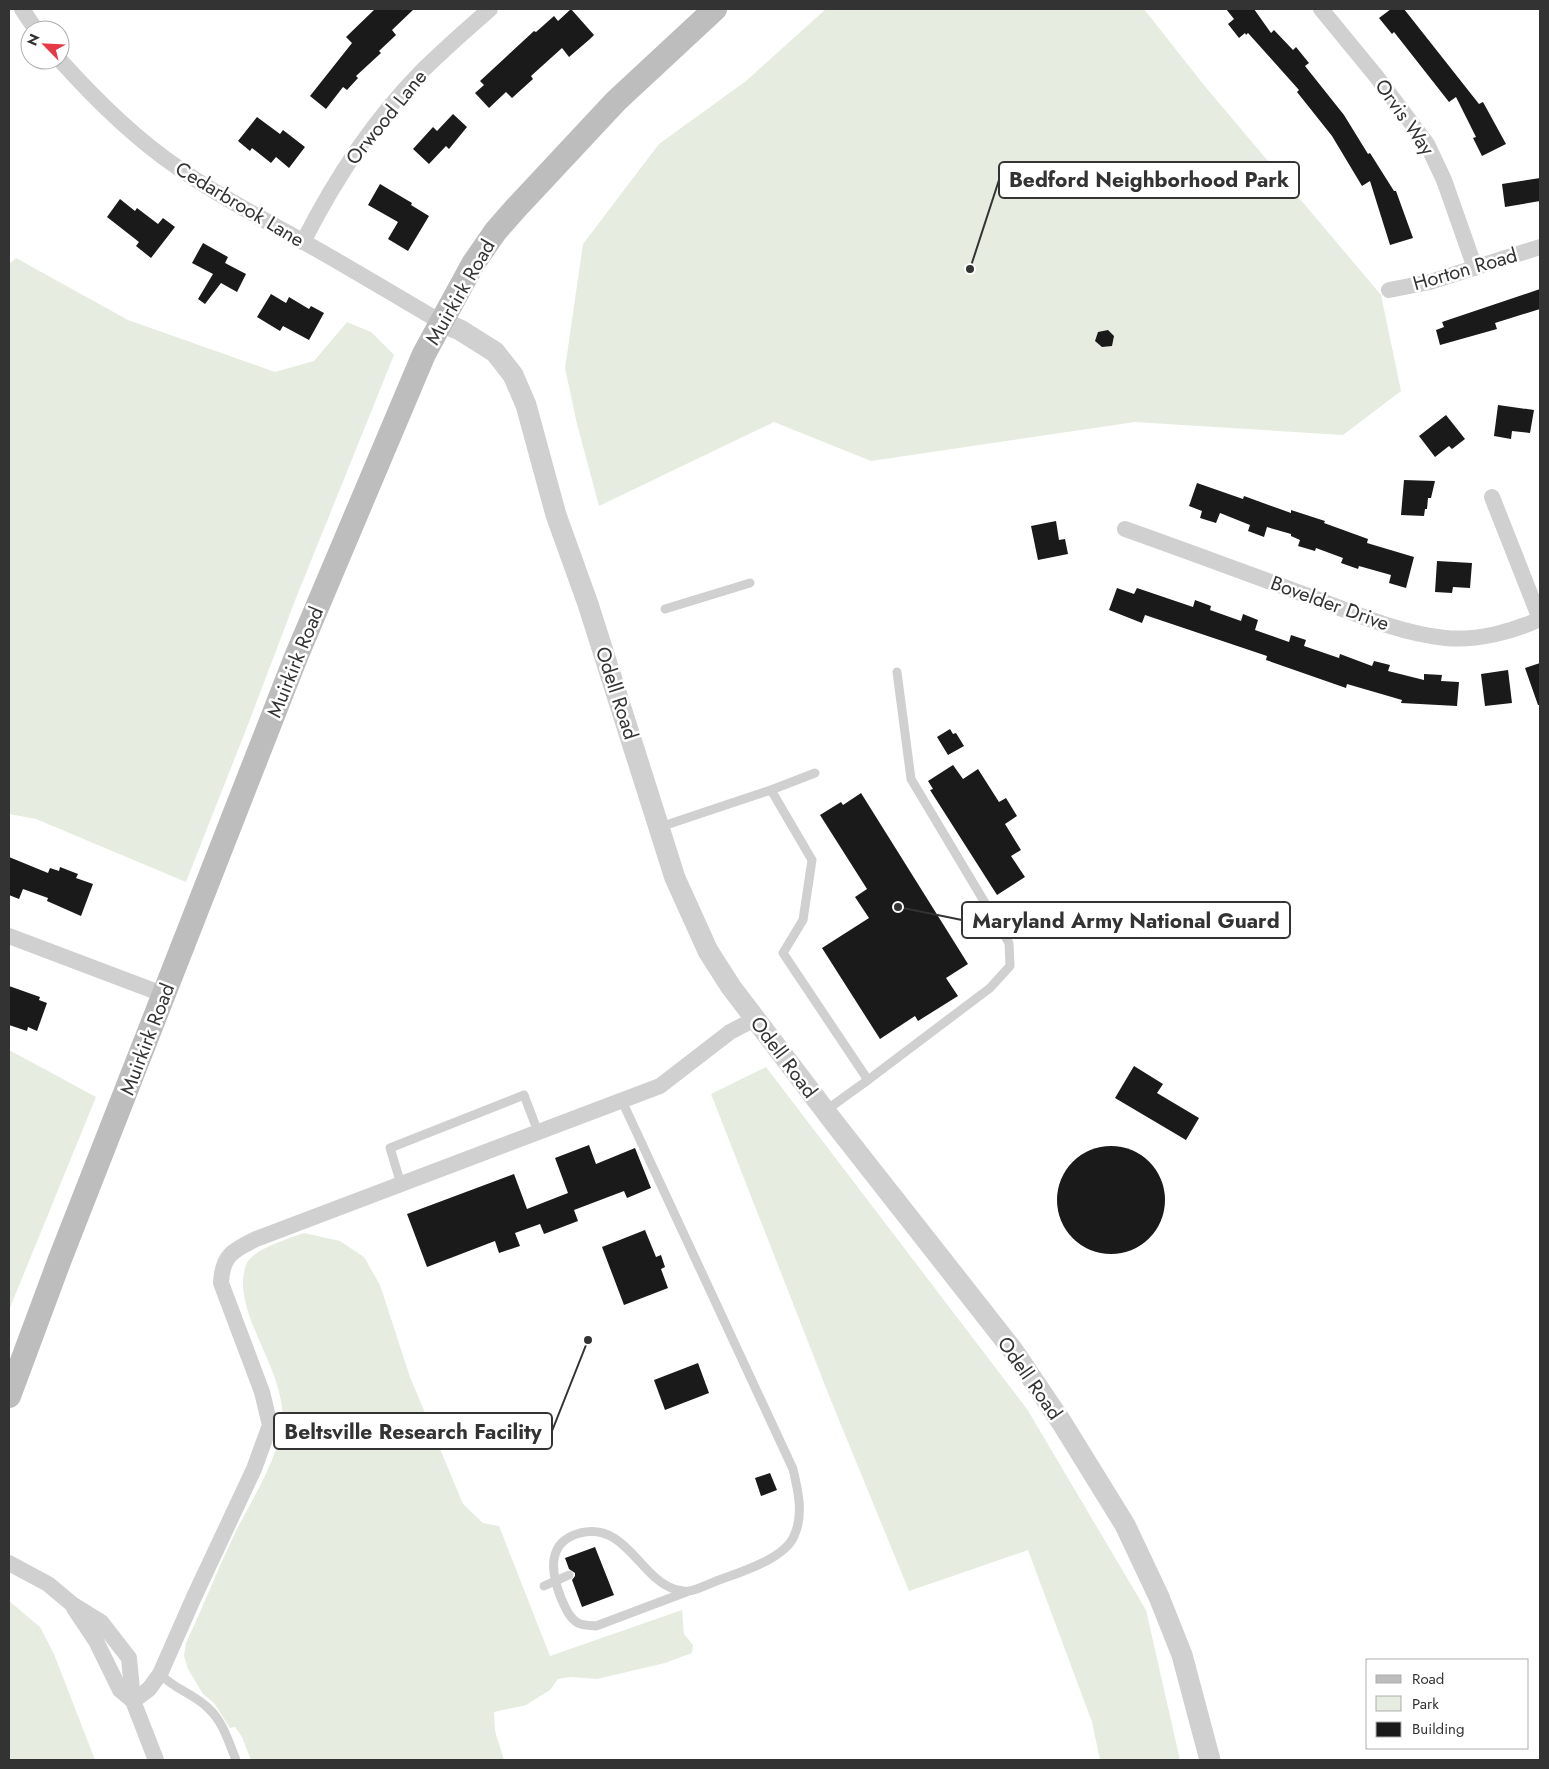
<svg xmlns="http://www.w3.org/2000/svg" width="1549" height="1769" viewBox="0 0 1549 1769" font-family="Jost,sans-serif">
  <rect width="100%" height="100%" fill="#fff"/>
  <g fill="#e6ecdf">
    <polygon points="826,9 1144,9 1203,84 1381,295 1401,391 1343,435 1135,422 871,461 774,422 599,506 577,424 565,368 583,244 659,144 746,81"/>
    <polygon points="16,258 128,320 275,372 314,361 347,322 371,332 394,355 296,598 249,722 186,882 36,819 9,814 9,264"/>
    <polygon points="9,1050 96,1097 9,1310"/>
    <polygon points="766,1067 1027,1409 1146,1610 1180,1760 1100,1760 1092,1722 1028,1550 909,1591 830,1398 711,1094"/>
    <path d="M304 1233 340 1241 364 1257 380 1285 410 1377 463 1504 483 1523 499 1526 550 1656 682 1610 684 1634 693 1645 692 1653 665 1663 597 1679 571 1677 558 1679 550 1690 526 1705 494 1712 495 1731 504 1760H251L242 1737 235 1727 230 1728 214 1703 203 1694 188 1669 184 1656 186 1643C204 1605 219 1566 237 1529 253 1498 277 1460 282 1425 289 1373 229 1311 246 1265 252 1249 288 1239 304 1233Z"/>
    <polygon points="9,1601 40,1627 54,1654 95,1760 9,1760"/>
  </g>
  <g fill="#1a1a1a">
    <polygon points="375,9 414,9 392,30 396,35 379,51 381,53 356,76 358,78 347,90 343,87 326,109 310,96 352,43 346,37"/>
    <polygon points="571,9 594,35 590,39 569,57 562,48 531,76 533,79 512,98 506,92 489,108 475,93 484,85 480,81 534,31 536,32 554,16 558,21"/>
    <polygon points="1226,9 1254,9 1271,33 1274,30 1293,50 1296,47 1309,63 1305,66 1344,115 1368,154 1370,153 1394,191 1396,191 1413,238 1390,245 1370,181 1362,186 1332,136 1297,92 1299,90 1248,33 1246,35 1245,33 1239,38 1228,24 1234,19"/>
    <polygon points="1391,9 1404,9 1479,104 1483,102 1506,144 1482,156 1473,138 1476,137 1456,97 1449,102 1394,32 1392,34 1379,18"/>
    <polygon points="453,114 467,127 449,149 446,146 429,164 413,149 433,127 437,131"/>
    <polygon points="257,117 280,134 283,130 305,147 289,168 276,157 271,163 252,148 250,151 238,141"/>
    <polygon points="1540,178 1540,201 1505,207 1502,184"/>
    <polygon points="380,184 412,203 411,205 429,216 408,251 388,239 398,222 368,205"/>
    <polygon points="120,199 135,211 137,208 158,224 163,218 175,227 151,258 136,246 139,242 107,217"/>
    <polygon points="203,243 228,257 225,263 246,274 237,292 221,283 205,304 198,299 213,274 192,263"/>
    <polygon points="1540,289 1540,309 1495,323 1497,329 1440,345 1436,330 1444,327 1442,322"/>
    <polygon points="271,294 286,303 289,297 309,309 311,306 324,313 309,340 283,326 280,331 257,317"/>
    <polygon points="1108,330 1114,336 1112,346 1102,347 1095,341 1098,332"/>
    <polygon points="1498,405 1534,410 1530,433 1512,431 1511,439 1494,436"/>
    <polygon points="1446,415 1465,439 1452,449 1449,446 1435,457 1419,436"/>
    <polygon points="1404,480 1435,481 1431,498 1428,498 1427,509 1425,509 1424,516 1401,515"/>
    <polygon points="1197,483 1243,499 1244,496 1291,513 1291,510 1325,521 1324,523 1368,539 1367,543 1414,557 1406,588 1389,583 1391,575 1359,566 1358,569 1341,563 1343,558 1316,548 1315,551 1298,546 1300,540 1291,536 1291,534 1267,527 1264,537 1248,531 1250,525 1220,513 1216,523 1200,518 1202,511 1189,506"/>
    <polygon points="1056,521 1059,540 1065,539 1068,554 1038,560 1031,526"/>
    <polygon points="1437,561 1472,563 1470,588 1453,587 1452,593 1435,592"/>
    <polygon points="1117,588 1134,594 1137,588 1193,607 1195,600 1211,606 1210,610 1241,621 1243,614 1258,620 1255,630 1289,642 1291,635 1306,640 1304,646 1339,658 1340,654 1372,666 1374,661 1390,665 1388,671 1424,680 1424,674 1442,675 1441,681 1459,682 1457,706 1401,703 1402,700 1347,684 1346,688 1266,660 1267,656 1145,615 1142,623 1109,610"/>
    <polygon points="1540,663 1540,705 1538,705 1525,668"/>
    <polygon points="1508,670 1512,703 1485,706 1481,674"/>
    <polygon points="950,729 953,734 956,733 964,746 948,755 937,737"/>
    <polygon points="953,765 963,779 978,769 999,802 1006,798 1017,816 1005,824 1021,850 1011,856 1025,877 997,895 930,790 933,789 928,781"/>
    <polygon points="861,793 968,964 946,978 958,996 918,1021 915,1016 880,1039 822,948 869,918 855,897 867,889 820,815 841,802 843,805"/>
    <polygon points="9,857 48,873 50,868 59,871 60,867 78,874 76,878 93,884 81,916 47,901 48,898 23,889 19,899 9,895"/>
    <polygon points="9,986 40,997 39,1000 47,1003 37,1031 28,1027 27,1031 9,1025"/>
    <polygon points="1134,1066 1163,1084 1157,1093 1199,1118 1186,1140 1115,1098"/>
    <polygon points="589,1145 596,1164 635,1148 651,1188 627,1198 624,1191 574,1210 578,1221 544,1234 540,1224 515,1233 520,1246 499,1253 495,1241 427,1267 407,1214 514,1174 527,1209 568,1193 555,1158"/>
    <circle cx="1111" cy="1200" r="54"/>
    <polygon points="645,1230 656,1257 661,1255 665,1267 661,1269 668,1288 624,1305 602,1247"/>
    <polygon points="698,1363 709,1393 665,1410 654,1380"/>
    <polygon points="770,1473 777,1490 761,1496 755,1478"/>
    <polygon points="595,1547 614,1595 582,1607 572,1580 575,1576 575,1573 569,1569 565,1558"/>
  </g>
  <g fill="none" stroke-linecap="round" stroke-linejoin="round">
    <g stroke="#d0d0d0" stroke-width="9">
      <polyline points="665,609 750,583"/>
      <polyline points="771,790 815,773"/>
      <polyline points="660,827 771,790 812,860 803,920 783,953 868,1080 825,1111"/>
      <polyline points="868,1080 990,988 1010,966 1009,943 911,779 897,672"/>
      <path d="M622 1101 793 1469C798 1490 804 1515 794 1536 784 1560 737 1573 714 1582 706 1585 697 1590 689 1591 685 1592 678 1590 674 1589 639 1577 626 1522 580 1533 546 1542 551 1573 561 1598 565 1607 569 1618 578 1623 584 1626 590 1625 596 1626L689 1591"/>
      <polyline points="401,1184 390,1148 524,1095 538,1132"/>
      <polyline points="544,1586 569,1575"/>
      <path d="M160 1674C174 1689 194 1694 208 1708 223 1721 229 1743 236 1760"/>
    </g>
    <g stroke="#d0d0d0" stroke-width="16">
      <polyline points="22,9 36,30"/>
      <polyline points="1321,9 1376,76 1427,144 1444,180 1475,268"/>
      <path d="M60 60C95 99 133 137 177 167 217 195 261 218 304 242 350 268 395 295 441 322"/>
      <path d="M303 242C334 181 372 122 420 73 442 51 466 30 490 9"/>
      <polyline points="1389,290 1430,282 1540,247"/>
      <polyline points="1492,497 1540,619"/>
      <path d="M1125 529C1187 551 1249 574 1311 597 1354 613 1398 633 1445 638 1477 641 1512 632 1540 619"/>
      <polyline points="9,936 165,995"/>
      <polyline points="9,1563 48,1584 72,1604 101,1622 129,1658 133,1701 156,1760"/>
      <polyline points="74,1608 96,1641 120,1690 133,1701"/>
      <path d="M133 1701 149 1689 160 1674 194 1597 254 1469 270 1425 262 1392 221 1283C222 1256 233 1250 256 1239L660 1086 730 1032 755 1019"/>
    </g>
    <polyline stroke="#d0d0d0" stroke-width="21" points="441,322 460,330 495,352 513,375 526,405 556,515 588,604 675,878 708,951 731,987 836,1125 1012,1349 1062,1423 1125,1525 1159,1597 1182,1655 1210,1760"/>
    <polyline stroke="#bdbdbd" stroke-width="24" points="9,1396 60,1259 296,657 424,354 473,264 495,232 516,208 616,101 715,9"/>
  </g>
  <g text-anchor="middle" stroke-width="5" stroke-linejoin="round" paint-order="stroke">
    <g font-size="20" fill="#333" stroke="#fff">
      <text transform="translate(386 117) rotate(-51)" y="7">Orwood Lane</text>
      <text transform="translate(1405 117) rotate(55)" y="7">Orvis Way</text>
      <text transform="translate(240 204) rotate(31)" y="7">Cedarbrook Lane</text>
      <text transform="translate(1465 269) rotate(-16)" y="7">Horton Road</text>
      <text transform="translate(460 292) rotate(-60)" y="7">Muirkirk Road</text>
      <text transform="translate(1330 603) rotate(20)" y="7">Bovelder Drive</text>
      <text transform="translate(295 662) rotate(-68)" y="7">Muirkirk Road</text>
      <text transform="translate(617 693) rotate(72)" y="7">Odell Road</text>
      <text transform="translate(147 1039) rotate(-69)" y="7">Muirkirk Road</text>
      <text transform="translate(784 1057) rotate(53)" y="7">Odell Road</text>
      <text transform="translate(1030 1378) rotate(55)" y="7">Odell Road</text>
    </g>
  </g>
  <path fill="none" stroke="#333" stroke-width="2" d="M970 269L999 180M898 907L962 920M588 1340L552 1431"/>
  <g fill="#333" stroke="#fff" stroke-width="2">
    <circle cx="970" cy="269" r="5"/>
    <circle cx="898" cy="907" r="5"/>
    <circle cx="588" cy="1340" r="5"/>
  </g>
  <g fill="#fff" stroke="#333" stroke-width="2">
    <rect x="999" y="162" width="300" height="36" rx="5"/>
    <rect x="962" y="902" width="328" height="36" rx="5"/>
    <rect x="274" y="1413" width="278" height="36" rx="5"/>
  </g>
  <g font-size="21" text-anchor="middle" font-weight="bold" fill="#333">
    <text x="1149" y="187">Bedford Neighborhood Park</text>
    <text x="1126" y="928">Maryland Army National Guard</text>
    <text x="413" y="1439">Beltsville Research Facility</text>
  </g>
  <rect width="1549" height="1769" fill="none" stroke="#333333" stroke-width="20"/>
  <rect x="1366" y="1659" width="162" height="90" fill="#ffffff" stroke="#adadad"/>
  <rect x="1376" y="1675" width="25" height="8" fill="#bdbdbd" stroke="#adadad"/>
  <text x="1412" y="1684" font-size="15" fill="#333333">Road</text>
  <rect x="1376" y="1696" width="25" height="15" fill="#e6ecdf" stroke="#adadad"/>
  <text x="1412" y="1709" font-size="15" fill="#333333">Park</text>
  <rect x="1376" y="1722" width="25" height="15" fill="#1a1a1a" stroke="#adadad"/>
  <text x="1412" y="1734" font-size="15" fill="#333333">Building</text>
  <g transform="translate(45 45) rotate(294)"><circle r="24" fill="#ffffff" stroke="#adadad"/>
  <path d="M0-4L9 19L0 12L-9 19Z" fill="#e63946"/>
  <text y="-8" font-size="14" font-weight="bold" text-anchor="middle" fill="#333333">N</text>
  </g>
</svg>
